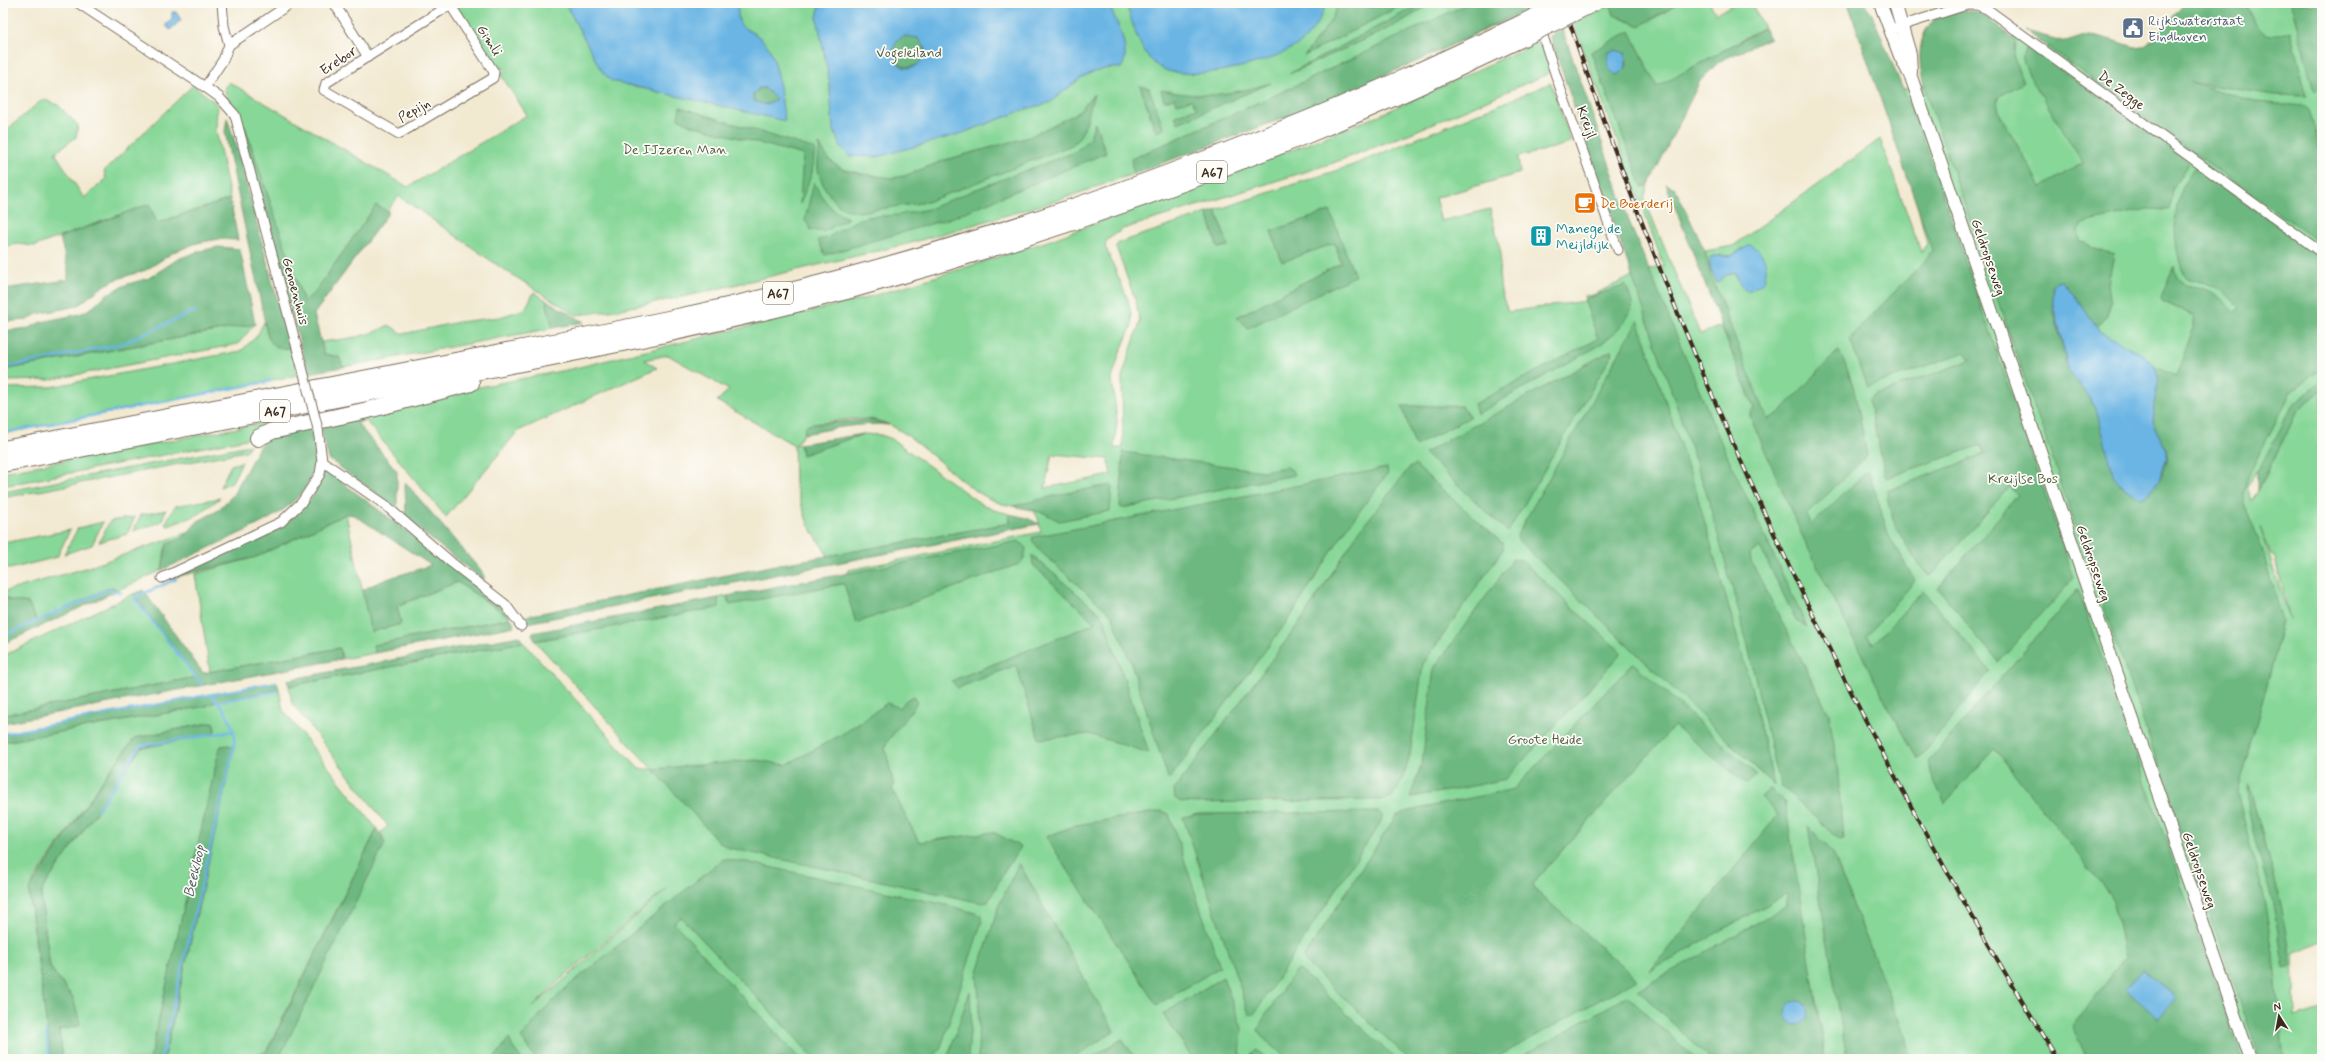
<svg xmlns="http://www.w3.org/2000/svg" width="2325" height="1062" viewBox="0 0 2325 1062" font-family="Mynerve,sans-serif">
  <rect width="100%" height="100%" fill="#fdfcf7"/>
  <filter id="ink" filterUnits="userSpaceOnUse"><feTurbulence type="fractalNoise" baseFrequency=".025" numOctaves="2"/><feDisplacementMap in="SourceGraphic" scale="8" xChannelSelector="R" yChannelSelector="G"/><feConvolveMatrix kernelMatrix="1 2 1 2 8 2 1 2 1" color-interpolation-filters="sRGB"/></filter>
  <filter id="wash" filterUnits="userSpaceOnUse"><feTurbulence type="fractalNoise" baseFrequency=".012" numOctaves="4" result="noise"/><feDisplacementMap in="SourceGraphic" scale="16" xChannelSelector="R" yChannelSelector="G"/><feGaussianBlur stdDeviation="0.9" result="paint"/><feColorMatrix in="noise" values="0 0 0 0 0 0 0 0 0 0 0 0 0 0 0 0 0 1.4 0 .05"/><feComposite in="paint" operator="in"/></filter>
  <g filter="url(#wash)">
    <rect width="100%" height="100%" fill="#f2e9d1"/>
    <g fill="#87d798" stroke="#61805b" fill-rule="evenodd">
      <polygon points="460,3 1528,3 1530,10 1291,116 1133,169 1133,174 1059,200 907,244 687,296 610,311 576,315 500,267 399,196 300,317 224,88 229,82 408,187 527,115 499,72 507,72 504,68 497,69 457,7"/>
      <path d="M1679 3H1710L1716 14 1736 3H1751L1764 27 1657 88 1598 49 1591 52 1643 187 1648 186 1644 198 1700 334 1721 326 1754 408 1762 409 1710 273 1705 251 1733 246 1880 139 1921 252 1927 244 1889 92 1932 84 1968 34 2023 37 2035 50 2070 43 2148 71 2208 3H2291L2297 27 2322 3V387L2302 405 2322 390V541L2316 545 2322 554V941L2293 953 2295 1017 2322 1009V1059H2080L2078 1057V1059H277L383 836 380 833 388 826 292 703 289 686 523 642 639 769H652L535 641 719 606 718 598 727 596 728 602 843 584 849 570 1041 532 1038 518 1029 502C1024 504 1017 507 1012 506 968 501 926 438 883 422 865 415 832 422 813 424L806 426 804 434 795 445 800 444 802 454 863 434 881 435 892 439 981 504 994 510 1009 514 1011 523 828 556 808 524 795 485 794 445 717 401 729 390 668 355 644 360 657 368 518 431 446 517 361 415 444 394 571 369 866 298 954 271 1048 241 1307 144 1382 114 1542 40 1550 71 1545 75 1411 133 1333 163 1123 229 1107 240 1105 246 1128 300 1131 314 1132 325 1119 355 1112 379 1117 422 1114 448H1123L1122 377 1140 322 1136 302 1116 247 1118 243 1207 213 1218 248 1227 246 1216 210 1353 165 1551 83 1571 143 1518 157 1520 173 1435 198 1441 221 1490 209 1501 253 1499 273 1501 292 1508 312 1585 301 1584 296 1593 295 1643 271 1664 266 1573 23 1611 5C1615 23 1637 24 1652 19 1661 16 1670 8 1679 3ZM1335 243 1355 276 1237 318 1341 263ZM1743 248 1741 284 1735 273 1726 275 1717 282 1710 267 1719 255 1731 256ZM2296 413 2258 491 2251 501 2247 487ZM1052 454 1108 459 1111 475 1045 488ZM2260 527 2271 555 2275 558 2290 620ZM666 889H667L533 1007 560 980Z"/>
      <polygon points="193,85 217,104 216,130 230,199 157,223 149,204 35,246 17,244 3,247 3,133 43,99 58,105 78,125 76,137 55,153 84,198 106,179 104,171"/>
      <path d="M534 292 546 300 553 328 343 367 339 357 324 354 321 342C345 339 368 337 389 325L403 334 459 322 500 317 525 309Z"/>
      <polygon points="264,322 268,337 281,349 290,348 298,375 3,434 3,388 50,387 241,351 257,336"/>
      <polygon points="255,324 238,344 49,380 3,381 3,370"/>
      <polygon points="269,422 271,428 246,439 3,486 3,472"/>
      <polygon points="250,445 246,451 3,498 3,492"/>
      <polygon points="242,462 232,482 220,487 231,465"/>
      <polygon points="220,498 197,515 168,526 165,524 175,506"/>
      <polygon points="166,510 161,522 133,531 141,515"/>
      <polygon points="346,514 371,631 401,624 397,606 457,582 511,618 374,645 375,653 342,659 339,648 210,672 195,574 256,557"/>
      <polygon points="135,517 127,534 99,542 110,521"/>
      <polygon points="103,522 92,545 64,554 78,528"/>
      <polygon points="70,530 57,557 10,569 3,564 3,543"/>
      <path d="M189 532 183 538 165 548 162 570 118 590 112 587 106 589 37 621 28 603C19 601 5 603 3 592L89 567Z"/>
      <polygon points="133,594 196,677 3,715 3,656"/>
      <polygon points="279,689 283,710 377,829 266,1052 249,1059 164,1059 234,748 221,746 150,1059 63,1059 59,1030 79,1026 73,998 50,967 41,897 43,888 141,748 194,738 215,730 213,722 135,738 110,770 34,880 29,893 51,1059 3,1059 3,742 206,706 215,702"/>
    </g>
    <g fill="#6db880" stroke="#54714f" fill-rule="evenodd">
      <polygon points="1339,3 1367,3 1371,8 1381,3 1406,3 1304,56 1330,22"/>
      <polygon points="1422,3 1433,3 1394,26 1289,74"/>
      <polygon points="1469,3 1527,3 1528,8 1429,56 1300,112 1133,174 1131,159 1269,98"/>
      <polygon points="1615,3 1679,3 1640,26 1614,15 1611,5"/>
      <path d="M1848 3H1864L1871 12 1923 138 2074 578 1998 662 1938 588 2018 495 2009 487 1932 575 1929 576C1911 557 1887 518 1887 491L1984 454 1981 445 1886 478 1869 403V399L1876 395 1970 360 1965 352 1868 387 1863 377 1850 339 1858 329 1924 262 1932 250Z"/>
      <path d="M2185 3H2245C2255 25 2263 44 2290 31L2307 96 2274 95 2190 82 2255 102 2305 106 2309 109 2322 156V244L2139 114 2026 31 2066 42 2088 35 2098 36 2135 47 2143 46 2155 38Z"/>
      <polygon points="2291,3 2322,3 2322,89 2315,92 2313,88"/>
      <path d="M1961 10 1980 13 2015 39 2014 58 2023 83 1998 97 1997 109 2041 187 2083 163 2029 75C2025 66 2019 56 2026 48H2031L2189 162 2172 190 2169 210 2147 209 2089 222 2082 225 2078 231 2081 242 2085 241 2091 248 2114 254 2108 284 2111 304 2107 315 2096 328 2067 285 2052 287 2054 312 2068 369 2096 408 2120 485 2141 498C2154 490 2172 466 2166 449 2162 440 2153 432 2152 422 2151 403 2161 385 2156 367L2176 376 2194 327V316L2162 301 2161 296 2174 266C2179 293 2188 282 2208 290 2218 295 2227 304 2235 312L2240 307C2217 285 2215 285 2185 278 2171 242 2170 197 2195 167L2322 258V368L2291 392 2249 474 2244 492V503L2262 549 2282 621 2270 674 2237 792 2265 905 2273 953 2284 1059H2260L1926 93C1919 70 1914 37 1935 19 1941 14 1954 13 1961 10Z"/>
      <polygon points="1562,28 1632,229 1721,442 1807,627 1796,620 1760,547 1750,554 1751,561 1829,714 1837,763 1843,839 1839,840 1782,786 1776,772 1748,646 1707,495 1550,36"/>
      <path d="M1764 28 1770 38 1720 61 1700 81 1648 186 1642 187 1591 52 1630 31 1657 87ZM1615 50 1625 53 1627 66 1611 72C1607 63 1604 55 1615 50Z"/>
      <circle cx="909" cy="51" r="16"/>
      <path d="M1271 83 1178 123 1175 116 1197 108 1191 100 1177 104 1175 98 1164 101 1161 90C1205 99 1228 95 1271 83Z"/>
      <polygon points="1140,86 1149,88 1164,129 1156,132"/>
      <path d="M760 88C768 88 772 92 776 99L771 104H760L754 101 753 95Z"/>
      <path d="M1094 94C1087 114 1089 129 1072 145L927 202 859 212C854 211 846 210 841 207 831 200 819 181 818 169 817 162 820 152 819 144L829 160 842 169 863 174 891 178 904 176 945 160 1029 137 1077 113Z"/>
      <polygon points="680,107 815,149 812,173 800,204 803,155 691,125 678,118"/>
      <path d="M227 118 236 145 290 348C279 349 273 347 268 337L227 142 225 131Z"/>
      <polygon points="240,121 245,127 304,302 315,292 376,205 389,212 314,314 324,354 339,357 343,367 308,373"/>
      <polygon points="1095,123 1106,153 951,218 825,255 818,240 829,237 857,220 866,217 898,215 929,209 974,190 1075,152 1089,139"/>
      <path d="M814 182C821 198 832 212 848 218L823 232 811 230 805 220Z"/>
      <path d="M1666 184 1675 188 1705 251 1710 273 1763 410 1769 419 1779 413 1836 353 1839 351C1856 383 1860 420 1867 456L1806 515 1811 525 1864 474 1869 472 1889 536 1915 581 1867 636 1873 644 1923 591 1990 671 1918 759 1888 707 1804 540 1750 416V413L1754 408Z"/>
      <polygon points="230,199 238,240 218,239 197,243 174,252 146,270 117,279 102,287 77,306 37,314 27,320 3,322 3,289 68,280 68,270 60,237 149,204 157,223"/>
      <polygon points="1216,210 1228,246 1218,248 1207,213"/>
      <polygon points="1330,211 1355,276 1248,328 1237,317 1341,263 1335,243 1282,262 1271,231"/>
      <polygon points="218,247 240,249 255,324 3,370 3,331 29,328 41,322 80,314 93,307 107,294 128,284 149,278 178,259 200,251"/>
      <polygon points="1626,285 1633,306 1620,328 1600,345 1477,414 1474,404 1478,402 1598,339 1584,299"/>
      <polygon points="546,300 584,322 553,328"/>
      <polygon points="1638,320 1696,491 1751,687 1774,785 1518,540 1517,535"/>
      <polygon points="1612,350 1613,353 1508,532 1424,453"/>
      <polygon points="2322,381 2322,390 2298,410 2258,491 2258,471 2294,403"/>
      <polygon points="1402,406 1462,406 1470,417 1415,446"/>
      <polygon points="361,415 365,421 357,423 397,471 397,509 329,459 320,424"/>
      <path d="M872 420 889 425C860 422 832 429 804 434L806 426 813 424Z"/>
      <path d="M313 425C328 491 285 513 234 536 210 547 186 559 162 570L167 544 183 538 198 521 217 511 233 495 260 445 266 438Z"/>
      <polygon points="863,434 802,455 800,444"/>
      <polygon points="1123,452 1263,471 1286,467 1292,470 1294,475 1122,508 1120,507"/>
      <polygon points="1415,465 1502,543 1504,548 1423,664 1410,755 1402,780 1392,797 1380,800 1197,803 1181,802 1175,798 1174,790 1303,618 1358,533 1409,468"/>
      <polygon points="1387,468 1388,473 1344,532 1291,616 1171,777 1168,778 1130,660 1112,615 1042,553 1032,540 1033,537"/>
      <path d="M327 471 453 566 500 605 510 616 457 582 397 606 401 624 371 632 362 591C383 577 408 574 431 565L354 515 346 514 256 557 167 579 292 519 314 495 322 472Z"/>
      <polygon points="405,482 481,571 484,576 484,581 406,519"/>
      <polygon points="1112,485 1110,511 1059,521 1044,513 1013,506 1075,491"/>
      <polygon points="1009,514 1027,518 1039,524 527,623 522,617 771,566 1010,523"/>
      <polygon points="1019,541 1026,548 1024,559 1019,564 856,623 844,584 841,584 730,605 727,596"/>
      <polygon points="1032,555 1103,616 1149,753 1089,734 1039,739 1016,665 958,688 951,681 1093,624 1094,622 1033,565"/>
      <polygon points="1513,559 1521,560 1621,652 1620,655 1506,779 1453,790 1410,797 1422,763 1434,668"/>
      <polygon points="112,587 118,590 3,644 3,593 8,600 28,603 37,621"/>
      <path d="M2078 589 2242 1059H2087L2072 1027 2125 958 2114 903 2110 895 1995 749 1945 803 1932 777 1928 762ZM2143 970 2177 998 2125 989Z"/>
      <polygon points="143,590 203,673 340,648 342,659 3,723 3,715 196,677 133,594"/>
      <polygon points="718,598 719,607 716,608 535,641 532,633"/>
      <polygon points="511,618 515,626 375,653 373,645"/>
      <polygon points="519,636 523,642 289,686 287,680"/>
      <polygon points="1633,663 1757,775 1747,784 1674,726 1532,884 1535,890 1637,979 1494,1059 1409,1059 1304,961 1304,957 1396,816 1408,811 1514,789"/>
      <polygon points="277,682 279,689 215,702 206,706 3,742 3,734"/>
      <polygon points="913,696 917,703 887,742 885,748 894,786 892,789 919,842 993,832 1021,847 1006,868 988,902 982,903 729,848 719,842 653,769 756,760 786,765 844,733 887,703 900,708 906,700"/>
      <polygon points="214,722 215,730 213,734 141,748 43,888 41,897 50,967 73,998 80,1023 79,1026 59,1030 63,1059 51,1059 29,890 110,770 135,738"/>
      <polygon points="229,745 234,748 164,1059 150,1059 219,750 221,746"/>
      <path d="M2249 784C2264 844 2285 903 2291 965L2290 967 2284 968C2280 946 2277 925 2273 904 2266 876 2242 808 2249 784Z"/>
      <polygon points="1771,788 1785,802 1825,1059 1710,1059 1638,990 1787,906 1787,893 1650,971 1778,815 1761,797"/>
      <polygon points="1162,811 1169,814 1220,967 1157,1005 1046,837 1076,825"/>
      <polygon points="1378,812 1383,816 1380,823 1254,1014 1249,1014 1183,817 1198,814"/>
      <polygon points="1808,826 1833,853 1906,1039 1910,1059 1847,1059"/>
      <polygon points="377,829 385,843 282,1052 277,1059 249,1059 266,1052 272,1042"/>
      <polygon points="723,859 746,862 951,906 982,915 982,921 940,1050 930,1059 815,1059 681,917 674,923 800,1059 536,1059 521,1038 546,1008 566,988"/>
      <polygon points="1019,863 1114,1031 1072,1059 978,1059 979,999 977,975 999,905"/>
      <polygon points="1299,970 1304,974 1396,1059 1288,1059 1262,1037 1258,1030 1262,1021 1295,971"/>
      <polygon points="1223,977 1242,1028 1240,1059 1193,1059 1163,1014"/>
      <polygon points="970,991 971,1017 968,1058 971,1059 947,1059"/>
      <polygon points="1627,996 1696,1059 1517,1059"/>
      <polygon points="509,1038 513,1048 522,1059 494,1059"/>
      <polygon points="1122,1039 1136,1059 1089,1059"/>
      <polygon points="1257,1050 1269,1059 1250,1059 1252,1053"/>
    </g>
    <g fill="#6bb5e4" stroke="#537081" fill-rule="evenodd">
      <path d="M565 3H738C736 37 749 23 766 44 779 60 781 100 785 121L611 81 601 70ZM759 88H765L776 99 767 105 754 101 753 95Z"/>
      <path d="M820 3H1108C1116 21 1133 51 1121 68H1109L1093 72 1081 78 1049 103 1026 109 960 134 877 157 850 156 841 147 833 128 829 78 817 18ZM905 36 918 38 926 49C926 61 910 74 900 65L893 51 897 40Z"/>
      <path d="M1126 3H1327C1321 16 1315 29 1305 39 1283 62 1189 84 1161 68 1140 56 1133 25 1126 3Z"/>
      <polygon points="172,12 176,12 181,20 170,30 166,26 167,23 172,20"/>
      <path d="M1615 50 1625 53C1626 64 1629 69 1617 75L1611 72 1607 64 1609 52Z"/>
      <path d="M1750 245C1765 250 1770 269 1763 283L1748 291 1743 288 1735 273 1726 275 1717 283 1710 267V259L1712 256H1731Z"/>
      <path d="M2062 281 2073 293 2099 331 2140 353 2156 367 2158 376 2152 421 2166 450 2167 458 2159 480 2146 496 2140 498C2130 492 2120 486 2114 477L2096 408 2068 369 2052 296 2053 285 2056 282Z"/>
      <polygon points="2143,970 2177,998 2159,1019 2125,989"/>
      <circle cx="1797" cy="1013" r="12"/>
    </g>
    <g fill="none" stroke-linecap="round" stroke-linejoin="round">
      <g stroke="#6bb5e4" stroke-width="2.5">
        <polyline points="3,368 121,344 195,311"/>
        <polyline points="3,433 271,381"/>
        <polyline points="176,579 134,598 202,685"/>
        <polyline points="55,609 57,612 60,611 110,589 121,593"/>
        <polyline points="3,636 57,612"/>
        <polyline points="217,702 277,691"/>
        <polyline points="3,734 276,682"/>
        <polyline points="98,810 140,746 234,731"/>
        <polyline points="46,1032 49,1059"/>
        <path d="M161 1059 234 745C236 725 224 707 210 694"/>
      </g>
    </g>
  </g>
  <g filter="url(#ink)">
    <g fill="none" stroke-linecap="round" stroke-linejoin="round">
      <g stroke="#7b6d5d" stroke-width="11">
        <g id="minor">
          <polyline points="78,3 205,87 219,97 235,115 301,363"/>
          <polyline points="334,3 368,57"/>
          <polyline points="449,3 494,72 493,78 399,134 324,90 326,83 450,5"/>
          <polyline points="1532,3 1556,76 1618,250"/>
          <polyline points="1897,27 1967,5 1977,5 1987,9 2322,253"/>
          <polyline points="229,45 291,3"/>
          <polyline points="205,87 223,60 229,45 224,26 222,3"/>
          <polyline points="322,461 384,504 452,563 505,604 521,626"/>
          <polyline points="162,578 281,522 302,502 320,474 322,461 318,429"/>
        </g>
      </g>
      <g stroke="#7b6d5d" stroke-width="14">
        <g id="secondary">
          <polyline points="1880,3 1900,56 1911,77 2250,1059"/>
          <polyline points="1895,3 1910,54 1911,72"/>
        </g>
      </g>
      <g stroke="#7b6d5d" stroke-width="18">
        <g id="motorway">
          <polyline points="258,438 272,431 368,410 471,383"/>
          <path d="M3 449C154 420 305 390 455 361 585 336 716 312 844 277 992 237 1138 187 1280 130 1362 98 1441 61 1520 24"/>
          <path d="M3 464C152 435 300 406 449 377 585 351 721 325 854 289 1007 247 1159 195 1307 135 1381 105 1453 71 1525 37"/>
        </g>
      </g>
      <use href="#minor" stroke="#fff" stroke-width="9"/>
      <use href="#secondary" stroke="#fff" stroke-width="12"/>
      <use href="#motorway" stroke="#fff" stroke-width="16"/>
      <g stroke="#3b2a1e" stroke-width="4">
        <path id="rail" d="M1563 3C1686 372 1853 728 2057 1059"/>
      </g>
      <use href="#rail" stroke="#fdfcf7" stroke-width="2.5" stroke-dasharray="8" stroke-linecap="butt"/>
      <g stroke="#7b6d5d" stroke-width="11" stroke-linecap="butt">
        <polyline id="minor-bridge" points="301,363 318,429"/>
      </g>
      <g stroke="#7b6d5d" stroke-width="18" stroke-linecap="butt">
        <g id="motorway-bridge">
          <polyline points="1520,24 1562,3"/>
          <polyline points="1525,37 1594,3"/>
        </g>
      </g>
      <use href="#minor-bridge" stroke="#fff" stroke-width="9"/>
      <use href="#motorway-bridge" stroke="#fff" stroke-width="16"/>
    </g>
  </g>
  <defs>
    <g id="civic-square" transform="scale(1.15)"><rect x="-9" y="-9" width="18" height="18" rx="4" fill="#5c6f8a" stroke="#fdfcf7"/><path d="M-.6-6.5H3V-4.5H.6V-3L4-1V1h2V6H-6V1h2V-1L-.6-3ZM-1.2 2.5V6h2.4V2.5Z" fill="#fff"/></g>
    <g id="cafe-square" transform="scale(1.15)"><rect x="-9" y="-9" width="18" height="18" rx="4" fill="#e8710a" stroke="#fdfcf7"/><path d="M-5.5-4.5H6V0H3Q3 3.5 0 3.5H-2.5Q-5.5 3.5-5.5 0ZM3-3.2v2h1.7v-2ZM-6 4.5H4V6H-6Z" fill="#fff"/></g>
    <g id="building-square" transform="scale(1.15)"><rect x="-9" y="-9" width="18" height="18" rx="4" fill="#0f9aa8" stroke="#fdfcf7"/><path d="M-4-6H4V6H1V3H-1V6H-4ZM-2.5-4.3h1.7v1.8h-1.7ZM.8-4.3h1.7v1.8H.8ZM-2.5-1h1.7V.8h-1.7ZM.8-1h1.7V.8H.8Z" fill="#fff"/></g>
  </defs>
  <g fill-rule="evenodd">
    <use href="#civic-square" x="2133" y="28"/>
    <use href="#cafe-square" x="1585" y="203"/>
    <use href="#building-square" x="1541" y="236"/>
  </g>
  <g text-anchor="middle" stroke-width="3.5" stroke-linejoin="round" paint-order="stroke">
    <g fill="#fdfcf7" stroke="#75695f" stroke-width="1">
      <rect x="1197" y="161" width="30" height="22" rx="3"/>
      <rect x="763" y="282" width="30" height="22" rx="3"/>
      <rect x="260" y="400" width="30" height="22" rx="3"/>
    </g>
    <g font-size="13" font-weight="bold" fill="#3b2a1e">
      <text x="1212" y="177">A67</text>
      <text x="778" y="298">A67</text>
      <text x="275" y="416">A67</text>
    </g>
    <g font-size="14" fill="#4e5e75" stroke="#fdfcf7" text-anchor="start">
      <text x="2148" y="25">Rijkswaterstaat<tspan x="2148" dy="16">Eindhoven</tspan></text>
    </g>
    <g font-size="14" fill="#3b2a1e" stroke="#fdfcf7">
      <text transform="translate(490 40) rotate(57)" y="5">Gimli</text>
      <text transform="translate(338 60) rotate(-34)" y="5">Erebor</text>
      <text transform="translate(2122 90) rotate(37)" y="5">De Zegge</text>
      <text transform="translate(414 110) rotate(-30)" y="5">Pepijn</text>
      <text transform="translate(1587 122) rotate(70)" y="5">Kreijl</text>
      <text transform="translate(1989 257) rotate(71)" y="5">Geldropseweg</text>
      <text transform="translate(296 291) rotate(75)" y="5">Genoenhuis</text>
      <text transform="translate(2094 563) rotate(71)" y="5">Geldropseweg</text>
      <text transform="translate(2200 870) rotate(71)" y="5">Geldropseweg</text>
    </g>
    <g font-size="14" fill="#525e43" stroke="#fdfcf7">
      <text x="909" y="57">Vogeleiland</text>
      <text x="675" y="154">De IJzeren Man</text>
      <text x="2023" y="483">Kreijlse Bos</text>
      <text x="1545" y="744">Groote Heide</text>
    </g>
    <g font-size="14" fill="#c56008" stroke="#fdfcf7" text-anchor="start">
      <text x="1600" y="208">De Boerderij</text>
    </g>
    <g font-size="14" fill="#0d838f" stroke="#fdfcf7" text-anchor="start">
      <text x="1556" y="233">Manege de<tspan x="1556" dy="16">Meijldijk</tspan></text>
    </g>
    <g font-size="15" font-style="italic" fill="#4c5b63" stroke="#fdfcf7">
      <text transform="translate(194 871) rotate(-77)" y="5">Beekloop</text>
    </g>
  </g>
  <rect width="2325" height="1062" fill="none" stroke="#fdfcf7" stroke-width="16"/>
  <g transform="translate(2279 1016) rotate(349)" stroke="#fdfcf7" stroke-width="3" paint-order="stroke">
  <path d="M0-3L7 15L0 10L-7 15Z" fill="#3b2a1e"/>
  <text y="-6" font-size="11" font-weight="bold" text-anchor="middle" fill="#3b2a1e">N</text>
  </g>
</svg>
